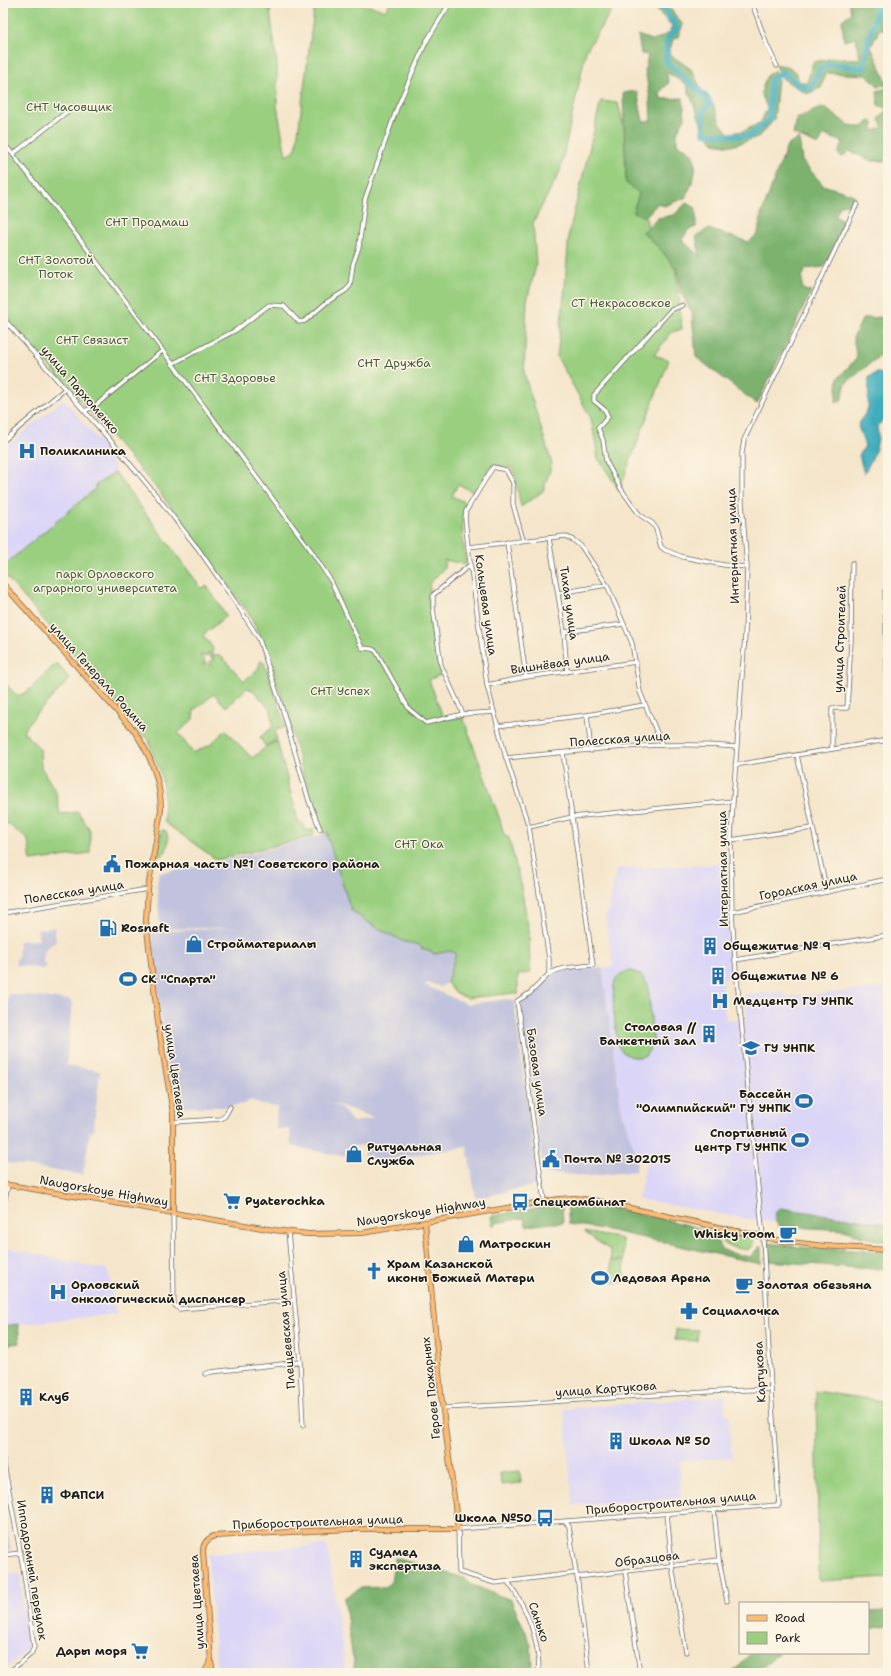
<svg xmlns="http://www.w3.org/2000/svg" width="891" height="1676" viewBox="0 0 891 1676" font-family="'Shantell Sans',sans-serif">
  <rect width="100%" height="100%" fill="#fcf5e5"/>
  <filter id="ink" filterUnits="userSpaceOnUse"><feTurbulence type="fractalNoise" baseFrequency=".025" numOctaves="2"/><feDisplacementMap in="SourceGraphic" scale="8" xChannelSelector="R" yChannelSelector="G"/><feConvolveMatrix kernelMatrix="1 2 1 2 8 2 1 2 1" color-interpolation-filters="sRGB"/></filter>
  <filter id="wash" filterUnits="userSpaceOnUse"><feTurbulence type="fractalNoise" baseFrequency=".012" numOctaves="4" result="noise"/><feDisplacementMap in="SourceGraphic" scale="16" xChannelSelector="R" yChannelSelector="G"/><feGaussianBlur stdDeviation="0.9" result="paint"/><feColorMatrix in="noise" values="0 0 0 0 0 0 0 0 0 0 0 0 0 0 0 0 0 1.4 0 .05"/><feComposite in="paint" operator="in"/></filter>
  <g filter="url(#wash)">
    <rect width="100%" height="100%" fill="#f5e6cb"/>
    <g fill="#dbd6f7">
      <polygon points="63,399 107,451 115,471 96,485 95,489 9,561 3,554 3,450"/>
      <polygon points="725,864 731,978 724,979 724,986 721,987 726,1020 747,1019 745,994 784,992 786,997 888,987 888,1236 754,1220 638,1199 647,1160 637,1157 622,1114 602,968 613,966 605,917 609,909 616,869"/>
      <polygon points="8,1248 108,1270 116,1314 3,1326 3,1252"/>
      <polygon points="725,1396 725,1415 729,1415 732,1457 679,1461 681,1498 573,1505 564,1409"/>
      <polygon points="327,1545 346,1673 217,1673 208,1554"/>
      <polygon points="20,1573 28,1649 3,1671 3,1575"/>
    </g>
    <g fill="#c1c2dd" fill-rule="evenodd">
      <path d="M328 832 329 835 328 836 351 910 366 921 387 933 405 942 420 945 421 948 435 954 449 951 456 953 447 983 441 987 429 983 424 985 467 1004 508 999 514 1001 538 1185 476 1198 467 1147 372 1162 370 1155 364 1156V1145L352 1146 351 1158 291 1146 290 1129H276L277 1107 261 1105 251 1100 243 1104 223 1107H175L169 1073 196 1072H168L151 932 242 927 160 929 157 885 159 873 213 864 318 836ZM325 1102 341 1106 374 1118 353 1122 340 1107Z"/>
      <polygon points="54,927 56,941 45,949 43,962 46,966 45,969 16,965 16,958 18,958 19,941 39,940 37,930"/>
      <polygon points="590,967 602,968 622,1114 637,1157 636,1171 592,1176 544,1173 520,1003 541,986 556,971"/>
      <polygon points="9,994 70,1000 72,1005 66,1065 100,1071 93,1132 90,1132 83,1175 3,1162 3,1026"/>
      <polygon points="3,1506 11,1550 3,1551"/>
    </g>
    <g fill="#9acf80" stroke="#5b764e">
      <path d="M3 3H269L277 65V106L286 156 296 149 315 3C339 3 362 1 385 11L390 3H620L613 8 586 51 560 171 533 223 536 266 527 300 524 373 552 464 543 491 521 507 513 468 493 465 475 493 458 484 452 496 468 504C458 523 464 545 466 565L445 560 444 568 429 584C432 596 429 606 430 618 431 636 435 658 442 674L429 680 444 719 463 717 500 820 504 835 509 838 521 887 529 931 530 973 518 975V995L515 993 467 998 457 994 447 983 456 953 449 951 435 954 421 948 420 945 405 942 387 933 366 921 351 910 327 835H329L328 832 323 833 309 797 284 703 264 645 249 614 159 491 3 313Z"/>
      <polygon points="601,101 618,103 649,231 676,270 682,329 672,332 654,355 669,360 619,490 598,458 591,418 557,357 565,287 569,233"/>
      <path d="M115 472 202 589 205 586 208 587 226 616 203 635 213 648 212 655 210 657 209 652 206 657 200 655 205 660 202 665 207 662 211 666 210 661 215 659 211 658 213 655H220L244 681 258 669 261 660 264 662 286 727 276 730 275 733 277 740 265 746 260 737 273 727 271 710 254 691 247 688 226 707 214 694 194 710 193 719 178 733 193 753 210 745 225 730 252 758 266 747 277 741 299 824 303 823 305 830H314L313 836 217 860 164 822C164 806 164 790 161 775 158 762 150 752 149 739L143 735 129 717 95 681V674L82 661 80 662 3 573V566L95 489 96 485Z"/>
      <polygon points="56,663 70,679 35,715 23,731 40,749 41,767 56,792 60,814 78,812 90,830 90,853 31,861 28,840 3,820 3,681 17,696 27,692"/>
      <path d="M162 830 166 831C170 839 168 854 160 856L157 855Z"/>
      <path d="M631 971 641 975 648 985 653 1039V1044L646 1055C635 1060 624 1056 618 1046 616 1032 609 988 617 977 621 973 626 972 631 971Z"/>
      <polygon points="584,1232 622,1239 624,1260 611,1261 610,1250"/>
      <path d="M725 1232 751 1238 753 1239V1245L748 1250C739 1248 715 1247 723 1233Z"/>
      <polygon points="624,1260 625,1282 612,1283 611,1261"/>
      <polygon points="676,1329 698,1330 697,1341 675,1340"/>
      <polygon points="816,1391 888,1402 888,1577 819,1581"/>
      <polygon points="520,1471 521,1483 501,1485 500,1473"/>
    </g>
    <g fill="#7bb26e" stroke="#4c6745">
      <path d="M659 3H666L683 25 678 37 673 39 669 54 691 69 704 94 713 104 720 122 728 133 744 131 761 122 767 108 761 93 766 77 774 70 778 79 774 120 758 137 732 146 714 143 702 126 686 84 666 72 669 83 660 92 661 99 683 98 685 118 677 132V144C680 146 685 148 688 150 703 163 692 184 685 198L664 206 658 203 645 217 633 212 639 193 626 183 623 93 637 91 643 122 651 120 650 99 645 69 648 55 641 54 638 35 653 41 669 33 672 26 654 7Z"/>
      <polygon points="849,3 888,3 888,34 880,28 871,47 888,85 878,86 867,75 826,73 821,88 807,94 783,79 775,64 786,66 797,73 798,81 807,83 813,62 834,58 860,59 856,38 844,41 842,20 851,13"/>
      <polygon points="888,88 888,161 872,161 849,151 842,157 838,154 843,142 824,135 818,145 793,134 797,118 823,107 849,125 863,127 870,120 874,124 873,131 883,128 879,119 887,109 878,105 877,91"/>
      <polygon points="799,138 802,161 823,185 854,195 854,203 841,205 835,216 846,223 824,267 806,269 802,277 802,289 811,292 757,404 696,357 692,313 681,293 677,270 663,252 643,232 658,218 674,215 686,203 696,208 696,227 688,230 682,240 700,257 696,236 708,229 749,242 758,233 761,215 787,146"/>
      <polygon points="888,312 888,349 846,383 841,401 836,402 838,378 857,358 853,338 863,318 884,317"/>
      <polygon points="571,1202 589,1202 688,1225 712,1233 722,1249 730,1253 750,1257 761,1245 761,1264 603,1229 569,1224 567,1205"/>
      <polygon points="560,1204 562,1206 563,1223 552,1223 526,1226 524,1218 496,1223 494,1226 492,1224 491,1216"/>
      <polygon points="780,1208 888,1224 888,1242 862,1237 845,1230 779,1226 774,1219 776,1212"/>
      <polygon points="768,1243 798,1247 888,1252 888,1268 873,1269 769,1261"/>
      <polygon points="18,1324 20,1343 3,1345 3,1326"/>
      <polygon points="395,1558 464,1578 472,1585 511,1600 531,1644 532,1673 355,1673 344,1598 361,1588 385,1587 391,1582"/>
      <polygon points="888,1611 888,1626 868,1629 868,1612"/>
      <polygon points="751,1653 779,1653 757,1673 731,1673"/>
    </g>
    <path fill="#3fadbd" stroke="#2e646c" d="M877 373 888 374 887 415 877 427C881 443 872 459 864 474L859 455 865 446 858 426 868 408 869 377Z"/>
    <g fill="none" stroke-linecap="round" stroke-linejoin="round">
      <polyline stroke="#3fadbd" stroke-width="6" points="655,3 664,9 677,28 667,40 666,61 707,98 710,105 703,111 704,133 726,135 750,136 769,120 771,80 783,72 801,87 811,88 820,69 831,64 864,68 868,42 877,11 876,3"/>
    </g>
  </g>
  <g filter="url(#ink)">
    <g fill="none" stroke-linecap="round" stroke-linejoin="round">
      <g stroke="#686359" stroke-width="5">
        <g id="minor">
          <polyline points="752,3 767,45 777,66"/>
          <polyline points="3,142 85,246 310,549 331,581 362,648 372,649 376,651 409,709 426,723 463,714 494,712"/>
          <polyline points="13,154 73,107"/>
          <polyline points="683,305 671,310 594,395 594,401 605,410 608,417 598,428 603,440 606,461 621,489 639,514 653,524 656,529 661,547 665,550 683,557 724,565 747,567"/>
          <polyline points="3,318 116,447 156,495 199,550 240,609 259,639 283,711 309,801 320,829"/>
          <polyline points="3,330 9,325"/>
          <polyline points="172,364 236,330 269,305 284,306 299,322 305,321 327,302 345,291 350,286 353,264 359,247 365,199 397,108 426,42 450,3"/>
          <polyline points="85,411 96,405 162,351"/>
          <polyline points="3,441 65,389"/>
          <polyline points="549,538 564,632 567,672"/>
          <polyline points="507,542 526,677"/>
          <polyline points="468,547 465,518 466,511 493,467 506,470 513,483 513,504 523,540"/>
          <polyline points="885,591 888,708"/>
          <polyline points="559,593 607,585"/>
          <polyline points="564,632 624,624"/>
          <polyline points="487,685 526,677 636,662"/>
          <polyline points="463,714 441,665 433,608 433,595 470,565"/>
          <polyline points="587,715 591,751"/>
          <polyline points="497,726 587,715 644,705"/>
          <polyline points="832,749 832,708 847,708 851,642 852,563"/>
          <polyline points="797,755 827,892"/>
          <path d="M506 758C582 751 659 740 736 747"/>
          <polyline points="735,765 888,740"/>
          <polyline points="529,827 572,817 733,801"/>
          <polyline points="731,840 812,828"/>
          <polyline points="732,912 888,879"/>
          <polyline points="3,913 148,889"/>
          <polyline points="735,960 888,935"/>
          <path d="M549 974C562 966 578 967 593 965L563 753"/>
          <polyline points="173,1122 221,1119 225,1116 230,1107"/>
          <polyline points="544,1201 517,1001 530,993 549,974 549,959 529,827 506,758 487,685 468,547 565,536 573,540 581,546 607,585 632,643 640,692 662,745"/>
          <polyline points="3,1209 8,1185"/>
          <polyline points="173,1213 174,1304 179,1309 294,1300"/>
          <polyline points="288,1232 300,1362 303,1426"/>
          <polyline points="205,1374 211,1372 300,1362"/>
          <path d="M443 1408C552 1403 661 1393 771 1389"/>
          <polyline points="3,1459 23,1567 34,1647 31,1654 8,1673"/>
          <polyline points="714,1510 719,1560 727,1601"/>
          <polyline points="667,1514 672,1566 686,1652"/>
          <polyline points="565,1522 569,1526 576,1573 495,1583 459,1572 458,1529 779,1505 771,1389 763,1237 735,960 732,912 731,840 733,801 745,635 747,567 742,504 742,453 744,440 857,204"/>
          <polyline points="3,1555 21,1553"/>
          <polyline points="625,1571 640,1673"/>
          <polyline points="577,1575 589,1673"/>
          <polyline points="577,1577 719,1560"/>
          <path d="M508 1582C528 1609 539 1639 539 1673"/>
        </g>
      </g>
      <g stroke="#686359" stroke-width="6">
        <g id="major">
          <path d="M3 584 132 728C150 753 161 779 161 810L148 889 146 921 159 1030 173 1113V1213"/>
          <polyline points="3,1184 274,1230 308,1234 362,1233 559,1199 575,1198 597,1201 782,1241 824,1246 888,1250"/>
          <polyline points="204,1673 211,1661"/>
          <path d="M213 1673 211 1661 203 1551C203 1543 207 1539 214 1536L348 1529H458L441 1394 425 1223"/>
        </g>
      </g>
      <use href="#minor" stroke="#fff" stroke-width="3.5"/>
      <use href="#major" stroke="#febb71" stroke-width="4.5"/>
    </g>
  </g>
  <defs>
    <g id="hospital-bare" transform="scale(1.38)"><path d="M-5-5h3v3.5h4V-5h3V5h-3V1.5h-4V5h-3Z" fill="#1f6fb2" stroke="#fcf5e5" stroke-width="2.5" paint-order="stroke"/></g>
    <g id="civic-bare" transform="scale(1.38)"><path d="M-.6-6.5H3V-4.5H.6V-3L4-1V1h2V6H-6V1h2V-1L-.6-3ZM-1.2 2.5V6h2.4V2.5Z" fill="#1f6fb2" stroke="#fcf5e5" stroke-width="2.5" paint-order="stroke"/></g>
    <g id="fuel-bare" transform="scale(1.38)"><path d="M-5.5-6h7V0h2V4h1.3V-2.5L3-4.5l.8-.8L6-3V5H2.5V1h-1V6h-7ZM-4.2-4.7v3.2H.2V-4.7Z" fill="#1f6fb2" stroke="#fcf5e5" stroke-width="2.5" paint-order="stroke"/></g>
    <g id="shop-bare" transform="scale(1.38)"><path d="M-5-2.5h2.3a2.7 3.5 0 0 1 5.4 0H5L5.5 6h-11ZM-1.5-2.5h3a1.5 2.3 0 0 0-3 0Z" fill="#1f6fb2" stroke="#fcf5e5" stroke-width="2.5" paint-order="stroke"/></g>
    <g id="building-bare" transform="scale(1.38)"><path d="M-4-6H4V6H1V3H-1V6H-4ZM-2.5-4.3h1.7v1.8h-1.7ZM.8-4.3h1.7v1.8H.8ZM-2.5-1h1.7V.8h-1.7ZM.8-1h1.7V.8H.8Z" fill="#1f6fb2" stroke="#fcf5e5" stroke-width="2.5" paint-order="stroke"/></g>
    <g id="stadium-bare" transform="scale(1.38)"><path d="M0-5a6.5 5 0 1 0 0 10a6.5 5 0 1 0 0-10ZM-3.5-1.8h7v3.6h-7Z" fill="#1f6fb2" stroke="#fcf5e5" stroke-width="2.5" paint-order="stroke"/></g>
    <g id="university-bare" transform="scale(1.38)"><path d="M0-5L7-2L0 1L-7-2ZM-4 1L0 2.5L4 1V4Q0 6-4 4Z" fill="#1f6fb2" stroke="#fcf5e5" stroke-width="2.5" paint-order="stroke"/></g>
    <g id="supermarket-bare" transform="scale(1.38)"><path d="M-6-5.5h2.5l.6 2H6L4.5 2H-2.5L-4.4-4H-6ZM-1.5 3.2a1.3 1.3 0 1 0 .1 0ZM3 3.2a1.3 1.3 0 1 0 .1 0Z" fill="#1f6fb2" stroke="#fcf5e5" stroke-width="2.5" paint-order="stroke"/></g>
    <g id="bus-bare" transform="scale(1.38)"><path d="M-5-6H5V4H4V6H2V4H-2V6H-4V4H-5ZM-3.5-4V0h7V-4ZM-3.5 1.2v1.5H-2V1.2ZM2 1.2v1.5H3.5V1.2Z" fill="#1f6fb2" stroke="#fcf5e5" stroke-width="2.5" paint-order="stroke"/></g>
    <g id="cafe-bare" transform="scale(1.38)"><path d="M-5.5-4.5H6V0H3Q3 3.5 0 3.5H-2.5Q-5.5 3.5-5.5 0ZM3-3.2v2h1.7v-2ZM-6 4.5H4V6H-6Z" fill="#1f6fb2" stroke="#fcf5e5" stroke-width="2.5" paint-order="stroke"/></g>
    <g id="church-bare" transform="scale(1.38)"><path d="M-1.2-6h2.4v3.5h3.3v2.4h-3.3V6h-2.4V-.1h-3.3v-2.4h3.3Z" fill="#1f6fb2" stroke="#fcf5e5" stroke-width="2.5" paint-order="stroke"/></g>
    <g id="pharmacy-bare" transform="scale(1.38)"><path d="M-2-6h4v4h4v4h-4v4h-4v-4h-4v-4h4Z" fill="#1f6fb2" stroke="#fcf5e5" stroke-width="2.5" paint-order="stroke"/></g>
  </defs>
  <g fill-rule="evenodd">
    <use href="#hospital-bare" x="27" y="451"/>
    <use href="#civic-bare" x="112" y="864"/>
    <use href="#fuel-bare" x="108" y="928"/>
    <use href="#shop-bare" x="194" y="944"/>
    <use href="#building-bare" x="710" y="946"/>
    <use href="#building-bare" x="718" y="976"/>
    <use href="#stadium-bare" x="128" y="979"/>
    <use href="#hospital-bare" x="720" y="1001"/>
    <use href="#building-bare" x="709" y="1034"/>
    <use href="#university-bare" x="751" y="1048"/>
    <use href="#stadium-bare" x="804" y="1101"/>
    <use href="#stadium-bare" x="800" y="1140"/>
    <use href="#shop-bare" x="354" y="1154"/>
    <use href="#civic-bare" x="551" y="1159"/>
    <use href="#supermarket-bare" x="232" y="1201"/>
    <use href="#bus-bare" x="520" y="1202"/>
    <use href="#cafe-bare" x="788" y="1234"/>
    <use href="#shop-bare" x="466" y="1244"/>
    <use href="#church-bare" x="374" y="1271"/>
    <use href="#stadium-bare" x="600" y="1278"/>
    <use href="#cafe-bare" x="744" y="1285"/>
    <use href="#hospital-bare" x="58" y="1292"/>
    <use href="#pharmacy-bare" x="689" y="1311"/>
    <use href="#building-bare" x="26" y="1397"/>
    <use href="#building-bare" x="616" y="1441"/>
    <use href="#building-bare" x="47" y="1495"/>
    <use href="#bus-bare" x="545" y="1518"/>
    <use href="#building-bare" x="356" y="1559"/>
    <use href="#supermarket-bare" x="140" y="1651"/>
  </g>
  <g text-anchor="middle" stroke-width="3" stroke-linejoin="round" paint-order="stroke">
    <g font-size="12" fill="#485b3f" stroke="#fcf5e5">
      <text x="69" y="111">СНТ Часовщик</text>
      <text x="147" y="226">СНТ Продмаш</text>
      <text x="56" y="264">СНТ Золотой<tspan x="56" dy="14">Поток</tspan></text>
      <text x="621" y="307">СТ Некрасовское</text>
      <text x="92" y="344">СНТ Связист</text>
      <text x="394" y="367">СНТ Дружба</text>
      <text x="235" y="382">СНТ Здоровье</text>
      <text x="105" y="578">парк Орловского<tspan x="105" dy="14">аграрного университета</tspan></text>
      <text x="340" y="695">СНТ Успех</text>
      <text x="419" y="848">СНТ Ока</text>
    </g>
    <g font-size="12" fill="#1c1c1c" stroke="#fcf5e5">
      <text transform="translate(80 390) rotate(49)" y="4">улица Пархоменко</text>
      <text transform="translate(733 546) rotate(-92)" y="4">Интернатная улица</text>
      <text transform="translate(569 603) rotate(82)" y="4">Тихая улица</text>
      <text transform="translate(486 605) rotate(82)" y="4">Кольцевая улица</text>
      <text transform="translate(840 639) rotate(-88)" y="4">улица Строителей</text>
      <text transform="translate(560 663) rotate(-8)" y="4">Вишнёвая улица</text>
      <text transform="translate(99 677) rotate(48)" y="4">улица Генерала Родина</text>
      <text transform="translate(620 739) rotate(-4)" y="4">Полесская улица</text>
      <text transform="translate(723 869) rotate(-91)" y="4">Интернатная улица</text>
      <text transform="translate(808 886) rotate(-12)" y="4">Городская улица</text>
      <text transform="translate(74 892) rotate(-9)" y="4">Полесская улица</text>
      <text transform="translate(175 1071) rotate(82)" y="4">улица Цветаева</text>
      <text transform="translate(537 1072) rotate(82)" y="4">Базовая улица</text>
      <text transform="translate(104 1191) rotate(10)" y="4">Naugorskoye Highway</text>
      <text transform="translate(421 1212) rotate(-9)" y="4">Naugorskoye Highway</text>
      <text transform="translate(286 1330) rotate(-95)" y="4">Плещеевская улица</text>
      <text transform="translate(760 1372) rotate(-93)" y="4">Картукова</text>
      <text transform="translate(431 1388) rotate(-96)" y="4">Героев Пожарных</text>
      <text transform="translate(606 1389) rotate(-4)" y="4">улица Картукова</text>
      <text transform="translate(671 1503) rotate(-5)" y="4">Приборостроительная улица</text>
      <text transform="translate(318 1522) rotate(-2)" y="4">Приборостроительная улица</text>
      <text transform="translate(647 1559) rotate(-7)" y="4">Образцова</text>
      <text transform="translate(32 1570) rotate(81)" y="4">Ипподромный переулок</text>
      <text transform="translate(197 1602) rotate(-94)" y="4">улица Цветаева</text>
      <text transform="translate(539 1622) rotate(71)" y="4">Санько</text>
    </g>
    <g font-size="12" font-weight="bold" fill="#1c1c1c" stroke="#fcf5e5" text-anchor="start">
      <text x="40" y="455">Поликлиника</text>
      <text x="125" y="868">Пожарная часть №1 Советского района</text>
      <text x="121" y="932">Rosneft</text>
      <text x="207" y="948">Стройматериалы</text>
      <text x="723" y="950">Общежитие № 9</text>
      <text x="731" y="980">Общежитие № 6</text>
      <text x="141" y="983">СК "Спарта"</text>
      <text x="733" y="1005">Медцентр ГУ УНПК</text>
      <text x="696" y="1031" text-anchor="end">Столовая //<tspan x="696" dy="14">Банкетный зал</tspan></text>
      <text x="764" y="1052">ГУ УНПК</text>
      <text x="791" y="1098" text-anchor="end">Бассейн<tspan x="791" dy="14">"Олимпийский" ГУ УНПК</tspan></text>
      <text x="787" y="1137" text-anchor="end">Спортивный<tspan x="787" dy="14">центр ГУ УНПК</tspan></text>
      <text x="367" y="1151">Ритуальная<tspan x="367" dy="14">Служба</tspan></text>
      <text x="564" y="1163">Почта № 302015</text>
      <text x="245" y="1205">Pyaterochka</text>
      <text x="533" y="1206">Спецкомбинат</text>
      <text x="775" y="1238" text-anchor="end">Whisky room</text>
      <text x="479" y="1248">Матроскин</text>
      <text x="387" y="1268">Храм Казанской<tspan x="387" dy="14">иконы Божией Матери</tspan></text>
      <text x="613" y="1282">Ледовая Арена</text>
      <text x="71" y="1289">Орловский<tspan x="71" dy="14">онкологический диспансер</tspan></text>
      <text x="757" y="1289">Золотая обезьяна</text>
      <text x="702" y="1315">Социалочка</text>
      <text x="39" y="1401">Клуб</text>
      <text x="629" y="1445">Школа № 50</text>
      <text x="60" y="1499">ФАПСИ</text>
      <text x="532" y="1522" text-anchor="end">Школа №50</text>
      <text x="369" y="1556">Судмед<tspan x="369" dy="14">экспертиза</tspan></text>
      <text x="127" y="1655" text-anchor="end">Дары моря</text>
    </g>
  </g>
  <rect width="891" height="1676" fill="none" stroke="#fcf5e5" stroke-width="16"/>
  <rect x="739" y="1602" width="130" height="52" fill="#fcf5e5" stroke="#a29e95"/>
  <rect x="747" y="1615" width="20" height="6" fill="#febb71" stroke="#a29e95"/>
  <text x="775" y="1622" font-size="12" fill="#1c1c1c">Road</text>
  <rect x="747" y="1632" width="20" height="12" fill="#9acf80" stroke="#a29e95"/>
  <text x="775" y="1642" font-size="12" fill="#1c1c1c">Park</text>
</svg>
